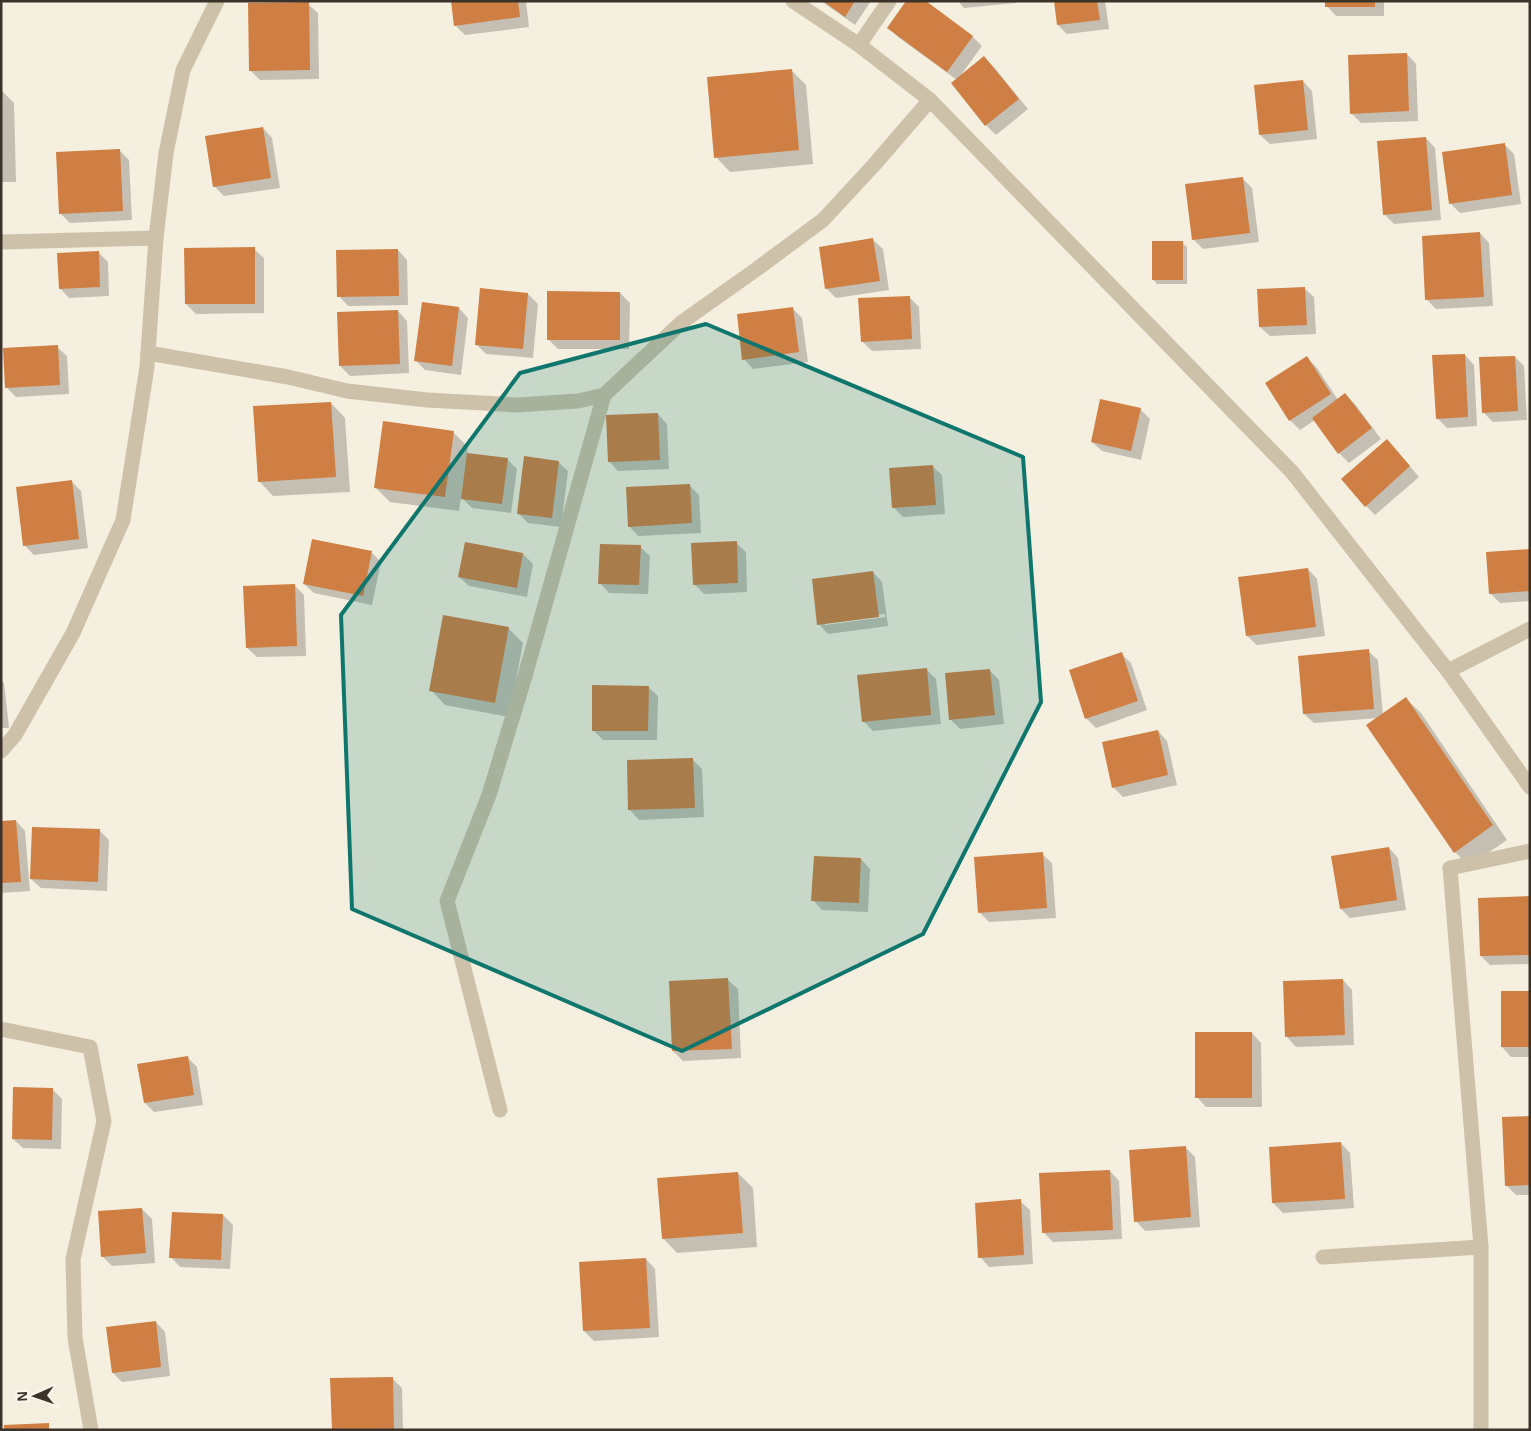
<svg xmlns="http://www.w3.org/2000/svg" width="1531" height="1431" viewBox="0 0 1531 1431" font-family="Helvetica,sans-serif">
  <rect width="100%" height="100%" fill="#f5efdf"/>
  <g fill="#0003" fill-rule="evenodd">
    <polygon points="452,1 526,1 529,27 465,35 455,25"/>
    <polygon points="821,1 871,1 855,25"/>
    <polygon points="924,1 973,37 982,46 961,75 984,57 994,67 1028,109 996,135 986,125 953,84 957,80 898,37 889,28"/>
    <polygon points="958,1 1016,1 1016,3 964,8"/>
    <polygon points="1055,1 1105,1 1109,29 1067,34 1058,25"/>
    <polygon points="1327,1 1384,1 1384,16 1336,16 1327,6"/>
    <polygon points="308,4 318,13 319,79 260,80 250,70"/>
    <polygon points="1407,54 1416,64 1418,121 1361,123 1351,113"/>
    <polygon points="791,70 806,85 813,164 730,172 716,157"/>
    <polygon points="1303,81 1312,91 1317,139 1270,144 1260,135"/>
    <polygon points="1,90 14,103 16,182 1,182"/>
    <polygon points="263,128 272,138 280,188 224,196 214,186"/>
    <polygon points="1426,138 1435,148 1441,220 1394,224 1384,214"/>
    <polygon points="1504,144 1514,154 1521,204 1460,213 1450,203"/>
    <polygon points="119,150 129,160 132,220 70,223 60,213"/>
    <polygon points="1242,178 1252,188 1259,242 1203,249 1193,239"/>
    <polygon points="1480,233 1489,243 1493,306 1436,309 1427,300"/>
    <polygon points="873,240 883,249 889,290 836,298 826,288"/>
    <polygon points="1182,243 1187,247 1187,284 1157,284 1153,279"/>
    <polygon points="254,249 264,258 264,313 196,314 186,304"/>
    <polygon points="398,250 407,260 408,305 348,306 339,296"/>
    <polygon points="98,252 108,262 109,296 69,298 60,288"/>
    <polygon points="1304,288 1314,297 1316,334 1270,336 1260,327"/>
    <polygon points="620,293 630,303 629,349 558,349 548,339"/>
    <polygon points="528,294 538,304 533,358 486,354 476,344"/>
    <polygon points="909,297 919,307 921,349 872,351 862,341"/>
    <polygon points="459,308 468,318 461,375 425,370 415,360"/>
    <polygon points="792,308 802,318 808,362 753,369 744,359"/>
    <polygon points="398,311 407,321 409,373 350,376 340,366"/>
    <polygon points="57,347 67,356 69,394 16,397 6,387"/>
    <polygon points="1465,355 1474,365 1477,426 1447,428 1437,418"/>
    <polygon points="1515,357 1524,366 1527,420 1493,422 1483,412"/>
    <polygon points="1307,358 1317,368 1338,400 1345,394 1355,404 1381,439 1349,463 1339,453 1315,420 1300,430 1290,420"/>
    <polygon points="331,403 345,418 350,492 273,496 259,481"/>
    <polygon points="1140,409 1150,419 1141,460 1102,451 1092,442"/>
    <polygon points="658,414 667,424 669,469 618,471 609,461"/>
    <polygon points="453,432 468,447 467,454 507,459 517,469 511,513 472,508 461,497 459,511 390,502 375,487"/>
    <polygon points="1396,450 1419,477 1375,515 1366,506"/>
    <polygon points="558,462 568,471 561,527 528,523 519,514"/>
    <polygon points="932,466 942,475 945,514 903,517 893,507"/>
    <polygon points="71,481 81,491 88,548 34,555 24,545"/>
    <polygon points="689,485 699,495 701,533 638,536 629,526"/>
    <polygon points="736,543 746,552 747,592 704,594 694,584"/>
    <polygon points="466,544 523,554 533,564 527,597 469,586 459,577"/>
    <polygon points="640,547 650,556 648,594 609,593 600,583"/>
    <polygon points="1530,550 1530,601 1500,603 1490,593"/>
    <polygon points="371,552 381,562 372,605 314,593 304,584"/>
    <polygon points="1308,569 1317,579 1325,636 1257,645 1247,636"/>
    <path d="M873 572 882 582 888 626 828 634 819 624ZM885 614V617L825 625V622Z"/>
    <polygon points="295,586 304,595 306,656 257,657 247,648"/>
    <polygon points="508,628 523,643 509,717 445,705 431,690"/>
    <polygon points="1368,651 1378,660 1383,715 1406,699 1421,713 1507,840 1469,866 1455,852 1378,718 1314,723 1304,714"/>
    <polygon points="1121,654 1131,663 1147,710 1096,728 1086,718"/>
    <polygon points="927,670 936,679 941,724 873,731 863,721"/>
    <polygon points="989,670 999,680 1004,724 960,729 950,719"/>
    <polygon points="1,680 4,683 9,728 1,728"/>
    <polygon points="648,687 658,696 657,740 603,740 593,730"/>
    <polygon points="1158,731 1167,741 1177,785 1123,797 1113,787"/>
    <polygon points="692,759 702,769 704,817 639,820 630,810"/>
    <polygon points="16,821 25,831 30,891 1,893 1,822"/>
    <polygon points="100,831 109,840 107,891 41,888 31,879"/>
    <polygon points="1389,848 1398,858 1406,910 1350,918 1341,909"/>
    <polygon points="1042,854 1052,863 1056,918 989,922 979,912"/>
    <polygon points="861,859 870,869 868,912 822,910 813,900"/>
    <polygon points="1530,897 1530,964 1490,965 1481,956"/>
    <polygon points="728,980 738,989 741,1058 683,1061 673,1051"/>
    <polygon points="1343,980 1352,990 1354,1045 1296,1047 1287,1037"/>
    <polygon points="1530,992 1530,1057 1511,1057 1502,1047"/>
    <polygon points="1252,1033 1261,1043 1262,1107 1206,1107 1197,1097"/>
    <polygon points="187,1057 197,1067 203,1105 154,1112 145,1103"/>
    <polygon points="53,1090 62,1099 61,1149 23,1148 13,1139"/>
    <polygon points="1530,1117 1530,1195 1516,1195 1507,1186"/>
    <polygon points="1341,1143 1350,1153 1354,1208 1283,1213 1273,1203"/>
    <polygon points="1185,1147 1195,1157 1200,1227 1145,1231 1136,1221"/>
    <polygon points="1110,1171 1119,1181 1122,1239 1053,1242 1043,1232"/>
    <polygon points="738,1173 753,1188 757,1247 677,1253 663,1238"/>
    <polygon points="1020,1201 1030,1210 1033,1264 989,1267 980,1257"/>
    <polygon points="142,1209 152,1219 155,1263 112,1266 102,1256"/>
    <polygon points="223,1215 233,1225 230,1269 180,1267 171,1257"/>
    <polygon points="646,1259 655,1269 659,1337 594,1341 584,1331"/>
    <polygon points="156,1322 165,1332 170,1376 122,1382 113,1373"/>
    <polygon points="392,1378 402,1388 403,1430 333,1430"/>
  </g>
  <g fill="#cf7f43">
    <polygon points="451,1 518,1 520,17 454,26"/>
    <polygon points="823,1 855,1 845,17"/>
    <polygon points="906,1 926,1 973,36 947,72 887,28"/>
    <polygon points="1054,1 1097,1 1100,20 1057,25"/>
    <rect x="1325" y="1" width="50" height="6"/>
    <polygon points="309,2 310,70 249,71 248,3"/>
    <polygon points="1407,53 1409,111 1350,114 1348,55"/>
    <polygon points="984,56 1019,99 985,126 951,83"/>
    <polygon points="792,69 799,150 714,158 707,77"/>
    <polygon points="1303,80 1308,130 1259,135 1254,85"/>
    <polygon points="263,127 271,178 213,187 205,136"/>
    <polygon points="1426,137 1432,210 1383,215 1377,141"/>
    <polygon points="1505,143 1512,195 1449,204 1442,152"/>
    <polygon points="120,149 123,211 59,214 56,152"/>
    <polygon points="1243,177 1250,233 1192,240 1185,184"/>
    <polygon points="1480,232 1484,297 1425,300 1422,236"/>
    <polygon points="873,238 880,281 825,289 819,247"/>
    <rect x="1152" y="241" width="31" height="39"/>
    <polygon points="255,247 255,304 185,304 184,248"/>
    <polygon points="398,249 399,296 337,297 336,250"/>
    <polygon points="99,251 100,287 59,289 57,253"/>
    <polygon points="1305,287 1307,325 1259,327 1257,289"/>
    <polygon points="480,288 528,293 523,349 475,345"/>
    <polygon points="547,291 620,292 620,340 547,340"/>
    <polygon points="910,296 912,339 861,342 858,298"/>
    <polygon points="422,302 459,307 452,366 414,361"/>
    <polygon points="793,307 799,352 742,360 737,314"/>
    <polygon points="398,310 400,364 339,366 337,312"/>
    <polygon points="58,345 60,385 5,388 3,348"/>
    <polygon points="1465,354 1468,417 1436,419 1432,355"/>
    <polygon points="1307,356 1331,394 1289,421 1265,383"/>
    <polygon points="1515,356 1518,411 1482,413 1479,357"/>
    <polygon points="1345,393 1372,428 1338,454 1312,418"/>
    <polygon points="1100,399 1141,408 1131,451 1091,442"/>
    <polygon points="331,402 336,477 258,482 253,406"/>
    <polygon points="658,413 660,460 608,462 606,415"/>
    <polygon points="383,421 454,431 445,497 374,488"/>
    <polygon points="1387,439 1410,466 1365,507 1341,479"/>
    <polygon points="467,453 508,458 502,504 461,499"/>
    <polygon points="524,456 559,461 552,518 517,514"/>
    <polygon points="933,465 936,505 892,508 889,468"/>
    <polygon points="72,480 79,539 23,546 16,487"/>
    <polygon points="690,484 692,523 628,527 626,487"/>
    <polygon points="312,539 372,551 363,596 303,584"/>
    <polygon points="737,541 738,583 693,585 691,543"/>
    <polygon points="465,542 523,553 517,588 458,577"/>
    <polygon points="600,544 641,545 639,585 598,584"/>
    <polygon points="1530,549 1530,591 1489,594 1486,552"/>
    <polygon points="1308,568 1316,627 1246,636 1238,577"/>
    <polygon points="873,571 879,617 817,625 812,579"/>
    <polygon points="295,584 297,646 246,648 243,586"/>
    <polygon points="443,615 509,627 495,703 429,691"/>
    <polygon points="1369,649 1374,709 1303,714 1298,656"/>
    <polygon points="1122,652 1138,701 1085,719 1069,670"/>
    <polygon points="927,668 931,715 862,722 857,675"/>
    <polygon points="990,669 995,715 949,720 945,673"/>
    <polygon points="592,685 649,686 648,731 592,731"/>
    <polygon points="1406,697 1493,825 1454,853 1366,725"/>
    <polygon points="1158,730 1168,775 1112,788 1102,742"/>
    <polygon points="693,758 695,808 628,810 627,760"/>
    <polygon points="16,820 21,882 1,883 1,821"/>
    <polygon points="32,827 100,829 98,882 30,879"/>
    <polygon points="1389,847 1397,900 1340,909 1331,856"/>
    <polygon points="1043,852 1047,908 978,913 974,857"/>
    <polygon points="814,856 861,858 859,903 811,901"/>
    <polygon points="1530,896 1530,955 1480,956 1478,898"/>
    <polygon points="728,978 732,1049 672,1051 669,981"/>
    <polygon points="1343,979 1345,1035 1285,1037 1283,981"/>
    <rect x="1501" y="991" width="29" height="56"/>
    <rect x="1195" y="1032" width="57" height="66"/>
    <polygon points="188,1056 194,1095 144,1103 137,1064"/>
    <polygon points="13,1087 53,1088 52,1140 12,1139"/>
    <polygon points="1530,1116 1530,1185 1505,1186 1502,1117"/>
    <polygon points="1341,1142 1345,1199 1272,1203 1269,1147"/>
    <polygon points="1186,1146 1191,1217 1134,1222 1129,1150"/>
    <polygon points="1110,1170 1113,1230 1042,1233 1039,1173"/>
    <polygon points="738,1172 743,1233 662,1239 657,1178"/>
    <polygon points="1021,1199 1024,1255 978,1258 975,1203"/>
    <polygon points="142,1208 146,1253 101,1257 98,1211"/>
    <polygon points="172,1212 223,1214 221,1260 169,1258"/>
    <polygon points="646,1258 650,1328 583,1331 579,1262"/>
    <polygon points="156,1321 161,1367 112,1373 106,1327"/>
    <polygon points="393,1377 394,1430 332,1430 330,1378"/>
    <polygon points="49,1423 49,1430 4,1430 4,1425"/>
  </g>
  <g fill="none" stroke-linecap="round" stroke-linejoin="round">
    <g stroke="#cec1a9" stroke-width="15">
      <polyline points="793,1 859,45 930,100 1292,472 1448,671 1530,787"/>
      <polyline points="859,45 889,1"/>
      <polyline points="1,242 156,238"/>
      <polyline points="148,353 288,377 347,391 427,400 517,405 578,401 604,395"/>
      <polyline points="1448,671 1530,629"/>
      <polyline points="1,751 15,735 73,633 123,520 147,367 156,238 166,153 183,70 217,1"/>
      <polyline points="1,1029 90,1047 104,1121 73,1259 75,1338 91,1430"/>
      <polyline points="500,1110 447,901 489,795 525,676 604,395 682,322 754,271 823,220 873,166 930,100"/>
      <polyline points="1323,1257 1481,1247"/>
      <polyline points="1481,1430 1481,1247 1450,868 1530,851"/>
    </g>
  </g>
  <path fill="#0f766e" fill-opacity="0.2" stroke="#0f766e" stroke-width="4" stroke-linejoin="round" d="M706 324 1023 457 1041 702 923 934 682 1051 352 909 341 615 520 373Z"/>
  <rect width="1531" height="1431" fill="none" stroke="#3b322a" stroke-width="5"/>
  <g transform="translate(35 1396) rotate(268)" stroke="#fcf7ec" stroke-width="4" paint-order="stroke">
  <path d="M0-4L9 19L0 12L-9 19Z" fill="#3b322a"/>
  <text y="-8" font-size="14" font-weight="bold" text-anchor="middle" fill="#3b322a">N</text>
  </g>
</svg>
